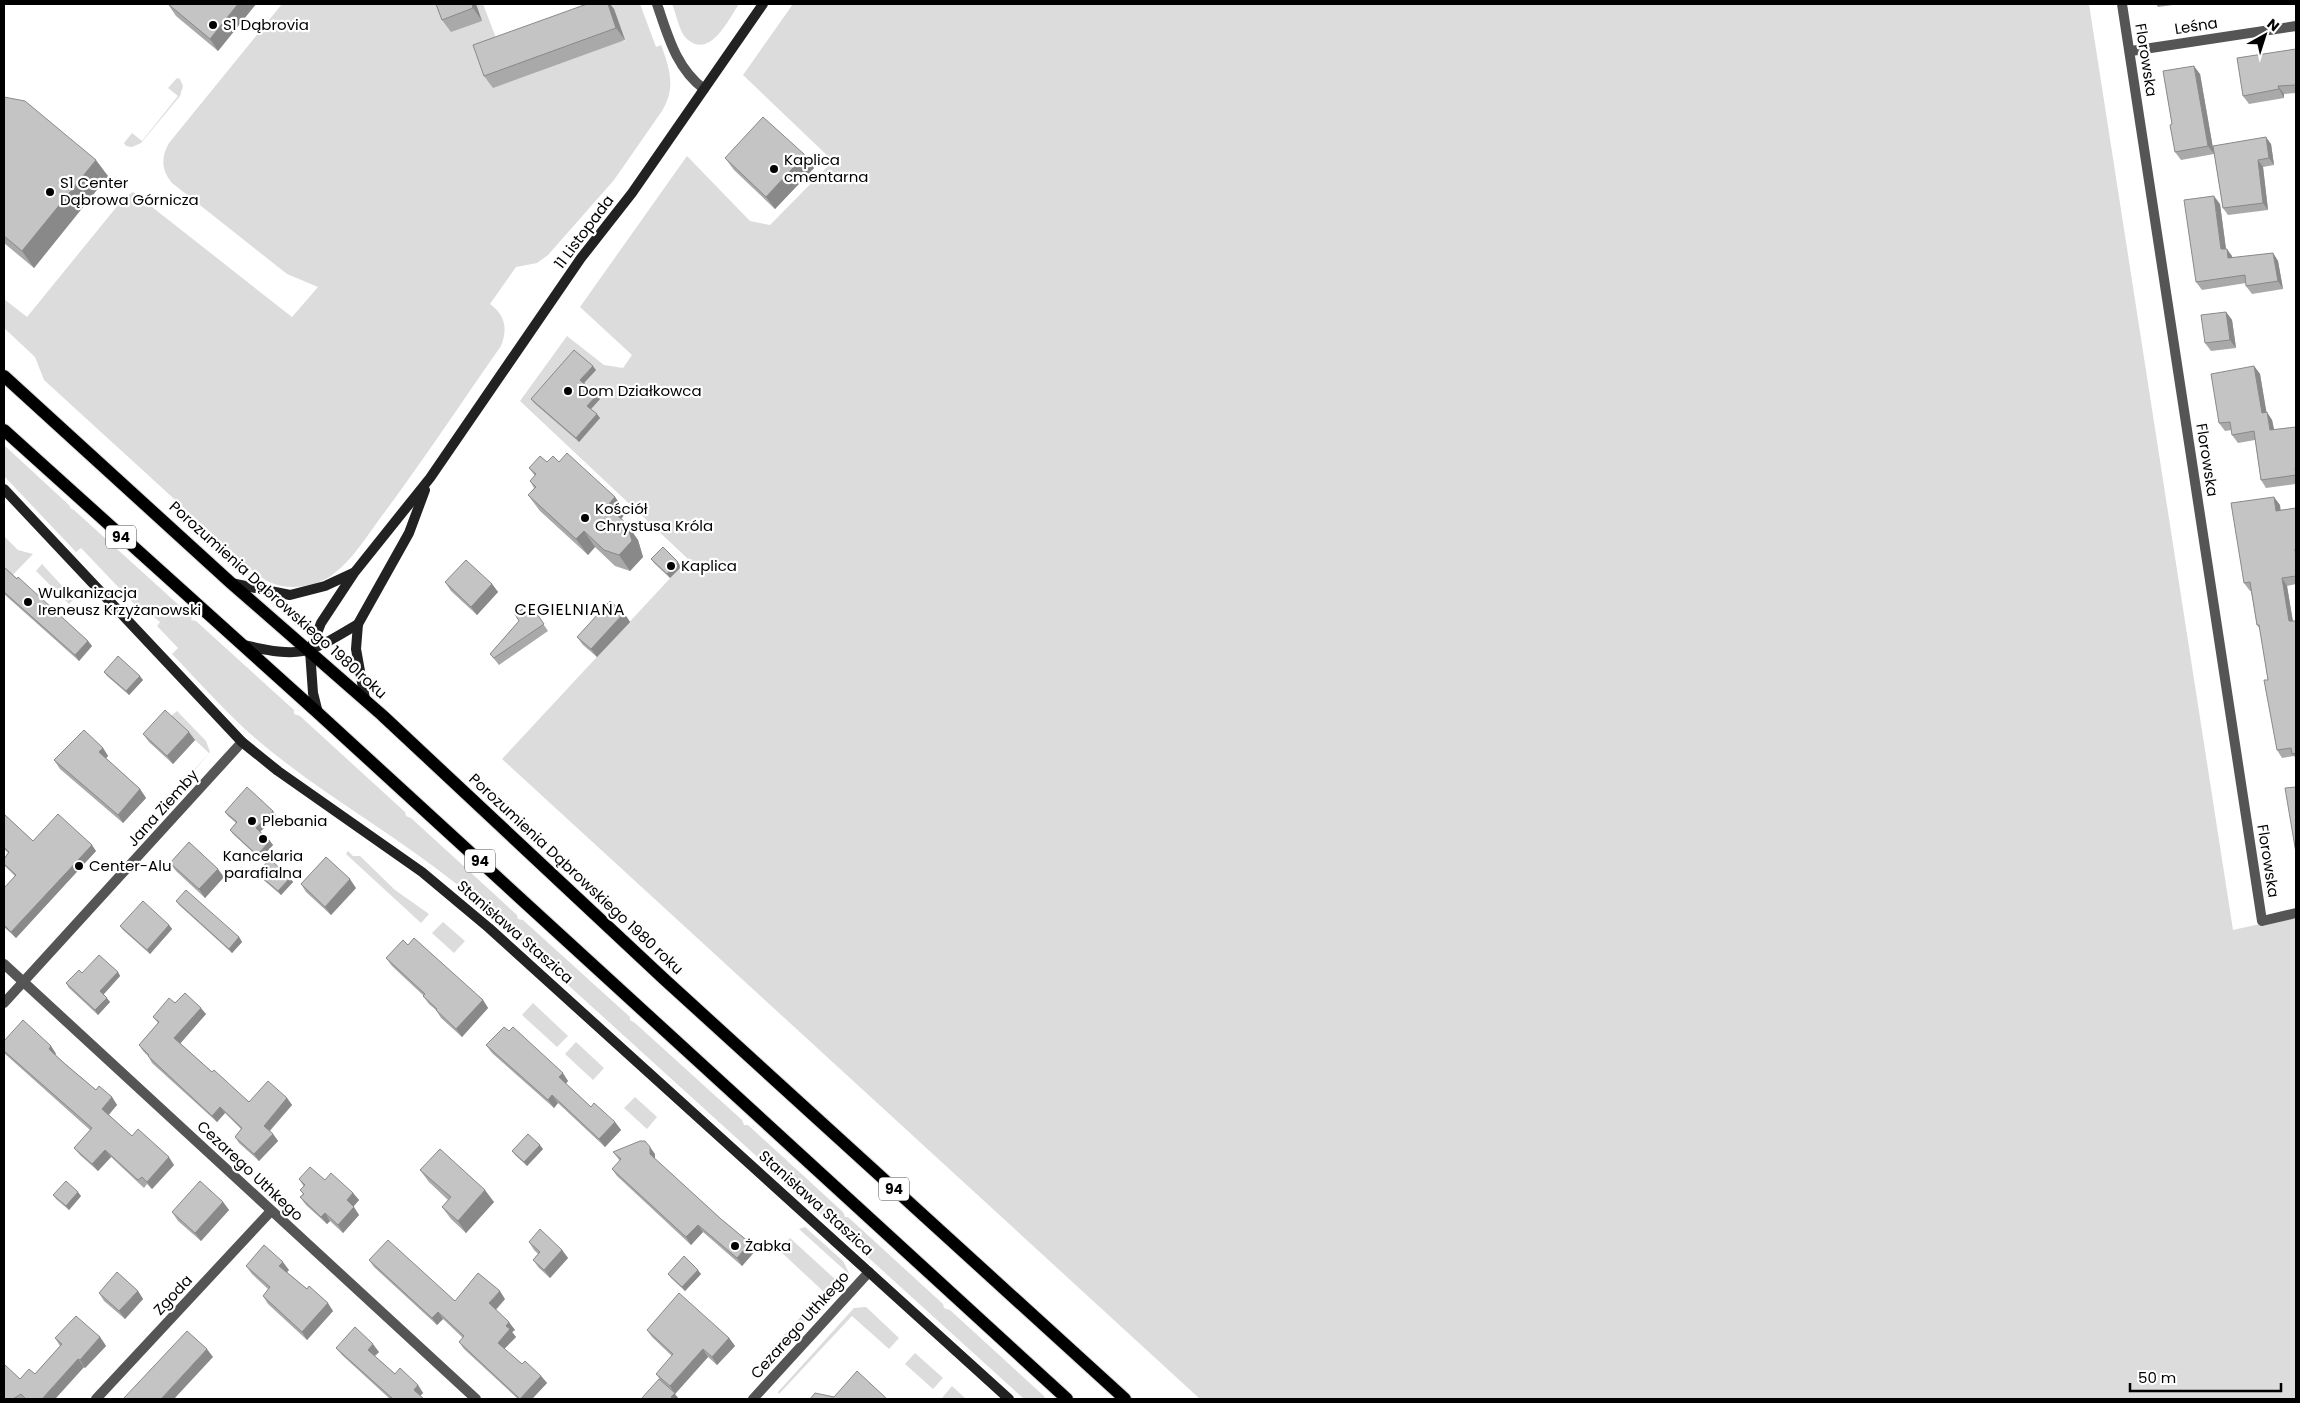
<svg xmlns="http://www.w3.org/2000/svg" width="2300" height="1403" viewBox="0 0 2300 1403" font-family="Poppins,sans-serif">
  <rect width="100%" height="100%" fill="#fff"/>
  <g fill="#dcdcdc">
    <path d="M282 4H441L482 21 476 4H483L498 43 625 41 614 9 606 4H640L656 47 661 45C670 69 676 88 662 111L614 180 548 255 537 263 516 267 490 304C505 315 508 328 501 346 461 403 423 461 381 517 366 537 352 561 332 575 312 590 271 593 256 571H253L44 380 35 357 4 328V299L27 317 123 199 133 192 292 317 318 287 287 274 172 183C161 170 161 157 169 143Z"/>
    <path d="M672 4H739C728 20 709 62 685 37 679 30 676 13 672 4Z"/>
    <polygon points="793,4 2089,4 2233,930 2296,916 2296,1399 1200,1399 502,759 688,559 520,401 567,336 604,365 623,368 632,355 580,307 687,156 750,221 770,225 833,161 743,75"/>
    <polygon points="177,78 180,79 183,86 180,96 141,143 132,147 126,146 124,143 132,133 142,141 178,96 168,88"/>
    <path d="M4 445 70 506V508L74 510 192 617 191 620 196 621 294 710V714L300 716 405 812 406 816 411 818 517 915 518 919 523 920 630 1017V1020L635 1023 742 1120 744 1125H748L843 1212 845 1217H848L943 1304 944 1308 950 1310 1044 1396 1045 1399H1024L459 886C397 836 328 798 267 748 232 720 203 686 172 654L178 648 157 626 160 622 146 610 143 613 81 548 76 552 4 476Z"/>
    <polygon points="4,536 18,550 33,554 4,584"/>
    <polygon points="42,564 74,599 69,604 36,571"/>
    <polygon points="177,711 206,741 210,752 169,800 168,799 209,753 170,717"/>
    <polygon points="348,851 353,856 360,856 395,890 429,914 421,923 346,854"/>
    <polygon points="443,922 465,941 454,953 432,933"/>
    <polygon points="533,1003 568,1036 557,1047 522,1015"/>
    <polygon points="576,1042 604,1068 593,1080 565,1054"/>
    <polygon points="635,1097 657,1117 647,1129 624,1108"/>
    <polygon points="805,1227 843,1261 850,1275 799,1229"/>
    <polygon points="790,1238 836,1280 835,1290 774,1355 769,1351 824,1292 779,1250"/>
    <polygon points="866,1307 899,1338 889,1349 852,1316 779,1394 778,1392 854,1308"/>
    <polygon points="915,1353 943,1378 933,1389 905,1364"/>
    <polygon points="952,1386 966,1399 943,1399 942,1398"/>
  </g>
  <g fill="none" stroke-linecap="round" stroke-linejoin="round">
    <g stroke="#dbdbdb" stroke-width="14">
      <g id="primary">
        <polyline points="4,376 231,583 382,715 664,979 1125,1399"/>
        <polyline points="4,430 318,713 1067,1399"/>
      </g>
    </g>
    <g stroke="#555" stroke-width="10">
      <path d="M657 4C668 36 676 68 704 89"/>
      <polyline points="2122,4 2262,921 2296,913"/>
      <polyline points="2131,51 2296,26"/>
      <polyline points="4,964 476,1399"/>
      <polyline points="4,1003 242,742"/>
      <polyline points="96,1399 271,1211"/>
      <polyline points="753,1399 869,1272"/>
    </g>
    <g stroke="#222" stroke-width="10">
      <polyline points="4,489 242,742 278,771 422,872 489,928 1009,1399"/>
      <polyline points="231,583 290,595 325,586 353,573"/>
      <path d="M243 645C303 658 306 655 358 624"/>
      <polyline points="365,699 356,649 358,624 409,533 425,490"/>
      <polyline points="318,713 313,693 310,651 321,623 354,573 430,478 581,258 632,193 763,4"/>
    </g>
    <use href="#primary" stroke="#000" stroke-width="12"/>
  </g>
  <g fill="#a9a9a9">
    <polygon points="168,4 256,4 218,51 176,16"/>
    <polygon points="436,4 476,4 482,21 451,32 442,20"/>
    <polygon points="587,4 610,4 614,9 625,40 493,88 484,76"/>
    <polygon points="2156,4 2180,4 2158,7"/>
    <polygon points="2296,49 2296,93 2284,94 2284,98 2249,104 2243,96"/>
    <polygon points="2200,74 2214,154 2181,160 2175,152 2172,124"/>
    <polygon points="4,97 108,176 34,268 4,243"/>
    <polygon points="2271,144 2274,165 2263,167 2268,210 2228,215 2223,208 2213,146"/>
    <polygon points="805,155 814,168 775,209 734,170 725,158"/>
    <polygon points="2220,204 2226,249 2227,249 2232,258 2273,253 2278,261 2283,289 2252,294 2246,286 2246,283 2202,290 2196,282"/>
    <polygon points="2226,312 2232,320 2236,348 2211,351 2205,343"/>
    <polygon points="2254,366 2260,374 2266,412 2272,420 2274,430 2296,427 2296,484 2266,488 2261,480 2255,440 2238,443 2232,435 2232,430 2225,431 2219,423"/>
    <polygon points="596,370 584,383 597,395 600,399 591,409 600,418 579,442 534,403 531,399"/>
    <polygon points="547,462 559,462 615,497 626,513 621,519 638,540 643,557 630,571 615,566 595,547 588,555 540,511 528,495 534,488 530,481 535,476 529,468"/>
    <polygon points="2280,505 2280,510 2296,508 2296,584 2287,586 2293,621 2296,621 2296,759 2294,756 2282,758 2277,750 2268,680 2260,629 2257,625 2251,591 2250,591 2244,583"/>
    <polygon points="651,559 681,567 670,578 654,563"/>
    <polygon points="4,567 88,641 92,646 79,661 4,594"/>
    <polygon points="445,582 492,584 498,592 477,615 451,591"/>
    <polygon points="530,604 548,631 499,665 490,654 519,621"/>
    <polygon points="624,613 630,622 597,657 583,645 577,637"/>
    <polygon points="104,672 143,680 129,695 107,676"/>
    <polygon points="143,734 195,740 173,764 149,742"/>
    <polygon points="103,748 108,756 106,758 140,789 146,798 123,823 60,769 54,760"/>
    <polygon points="225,812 276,815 260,832 273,845 260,859 233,834 230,830 236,823 228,816"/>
    <polygon points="4,814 33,841 96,851 16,938 4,927 4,888 15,876 4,865 4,859 8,853 4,849"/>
    <polygon points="170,863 224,877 205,898 176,871"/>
    <polygon points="257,873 290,878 293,882 281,895 260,877"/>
    <polygon points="301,884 356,888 331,915 306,892"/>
    <polygon points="176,901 239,937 242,942 232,953 179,905"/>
    <polygon points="169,925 172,929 150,954 123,930 120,926"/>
    <polygon points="408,945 483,1000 488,1008 462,1037 441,1018 436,1010 429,1004 423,996 424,996 392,966 386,958"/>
    <polygon points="118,972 120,976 103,995 110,1002 98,1015 69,988 66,983 82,973"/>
    <polygon points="175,1003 206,1014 180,1043 212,1072 249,1102 287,1098 292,1105 270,1131 273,1134 278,1141 259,1161 239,1143 235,1137 241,1129 225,1113 217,1122 152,1063 148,1056 143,1051 139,1045 158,1023 153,1017"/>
    <polygon points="509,1031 568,1081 566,1084 591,1107 615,1122 621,1130 605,1147 558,1103 554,1108 492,1053 486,1045"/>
    <polygon points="4,1041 51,1046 56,1054 55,1055 96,1090 112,1097 117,1105 109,1115 132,1136 174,1165 152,1189 147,1184 144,1188 111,1157 98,1171 80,1155 74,1148 90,1130 4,1053"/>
    <polygon points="543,1149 527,1166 515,1155 512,1151"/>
    <polygon points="613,1152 655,1154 655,1159 721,1219 750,1243 756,1250 742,1266 703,1232 691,1245 617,1176 612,1169 620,1161"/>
    <polygon points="420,1170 494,1202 466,1233 451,1219 442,1207 448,1200 429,1182"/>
    <polygon points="299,1179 325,1180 353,1193 359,1200 353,1207 359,1215 343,1233 330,1221 327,1224 306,1205 300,1197 303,1194 300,1190 304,1187"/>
    <polygon points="53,1195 81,1196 69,1210 56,1199"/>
    <polygon points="223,1202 229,1210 201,1241 178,1221 172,1212"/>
    <polygon points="529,1242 562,1250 568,1258 550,1278 539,1268 533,1260 538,1254 534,1250"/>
    <polygon points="369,1260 455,1301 505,1299 496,1310 515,1330 512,1332 516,1337 504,1349 522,1364 541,1376 547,1383 532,1399 518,1399 464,1349 459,1342 463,1338 443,1319 437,1325 374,1267"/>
    <polygon points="246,1266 289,1270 287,1272 333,1311 307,1340 268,1304 263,1296 268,1289 252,1274"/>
    <polygon points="668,1274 701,1274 685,1291 671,1278"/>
    <polygon points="138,1291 143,1299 125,1319 104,1301 99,1293"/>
    <polygon points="647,1330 729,1338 735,1346 717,1365 708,1357 675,1394 661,1381 656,1374 672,1356 652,1337"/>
    <polygon points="100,1337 106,1346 85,1368 84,1367 55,1399 4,1399 20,1379 35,1374 60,1346 55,1338"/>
    <polygon points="336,1348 379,1352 375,1356 395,1374 418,1385 423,1393 420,1396 424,1399 390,1399 342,1355"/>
  </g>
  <g fill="#898989">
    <polygon points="238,4 256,4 218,51 210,39"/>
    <polygon points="472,4 476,4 482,21 473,8"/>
    <polygon points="608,4 610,4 614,9 625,40 616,28"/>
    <polygon points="2194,66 2200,74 2214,154 2208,146"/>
    <polygon points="2278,86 2284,94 2284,98 2279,89"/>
    <polygon points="2266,137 2271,144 2274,165 2269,158"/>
    <polygon points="805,155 814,168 775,209 766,197"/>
    <polygon points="96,160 108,176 34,268 22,251"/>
    <polygon points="2258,160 2263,167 2268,210 2263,203"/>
    <polygon points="2214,196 2220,204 2227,257 2221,249"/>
    <polygon points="2227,249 2232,256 2234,266 2228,258"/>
    <polygon points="2273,253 2278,261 2283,289 2278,281"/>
    <polygon points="2226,312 2232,320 2236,348 2230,340"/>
    <polygon points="593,366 596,370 583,384 580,380"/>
    <polygon points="2254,366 2260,374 2268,421 2262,413"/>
    <polygon points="597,395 600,399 590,410 587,406"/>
    <polygon points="2267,412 2272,420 2276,438 2270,430"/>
    <polygon points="597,414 600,418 579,442 576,438"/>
    <polygon points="615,497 626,513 618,522 607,506"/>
    <polygon points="2274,497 2280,505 2282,519 2276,511"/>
    <polygon points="627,524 638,540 643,557 630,571 619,555"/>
    <polygon points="584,531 595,547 588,555 576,539"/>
    <polygon points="678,562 681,567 670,578 667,574"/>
    <polygon points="2282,578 2287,586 2294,629 2289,621"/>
    <polygon points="492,584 498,592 477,615 471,607"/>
    <polygon points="624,613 630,622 597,657 591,649"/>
    <polygon points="88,641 92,646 79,661 75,655"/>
    <polygon points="140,676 143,680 129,695 126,691"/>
    <polygon points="189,732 195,740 173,764 167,756"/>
    <polygon points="103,748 108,756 104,760 99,752"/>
    <polygon points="140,789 146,798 123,823 118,815"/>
    <polygon points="273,811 276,815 259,833 256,828"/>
    <polygon points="270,841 273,845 260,859 257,855"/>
    <polygon points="92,845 96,851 16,938 11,932"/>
    <polygon points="218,869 224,877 205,898 199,889"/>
    <polygon points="290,878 293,882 281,895 278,891"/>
    <polygon points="350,879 356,888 331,915 325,907"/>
    <polygon points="169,925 172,929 150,954 147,950"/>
    <polygon points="239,937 242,942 232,953 229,949"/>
    <polygon points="118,972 120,976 103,995 100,991"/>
    <polygon points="107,998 110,1002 98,1015 95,1010"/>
    <polygon points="483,1000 488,1008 462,1037 456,1029"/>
    <polygon points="201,1008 206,1014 179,1045 174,1038"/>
    <polygon points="51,1046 56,1054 54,1056 49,1049"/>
    <polygon points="563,1073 568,1081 564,1085 559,1077"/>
    <polygon points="552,1095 558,1103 554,1108 548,1100"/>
    <polygon points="112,1097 117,1105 107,1116 102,1109"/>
    <polygon points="287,1098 292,1105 268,1132 264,1126"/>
    <polygon points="220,1107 225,1113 217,1122 212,1116"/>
    <polygon points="615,1122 621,1130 605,1147 599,1139"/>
    <polygon points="273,1134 278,1141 259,1161 254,1154"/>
    <polygon points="540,1145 543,1149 527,1166 524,1162"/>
    <polygon points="650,1147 655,1154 655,1162 650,1154"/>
    <polygon points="105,1150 111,1157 98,1171 92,1164"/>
    <polygon points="169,1157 174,1165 152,1189 147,1182"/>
    <polygon points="485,1190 494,1202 466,1233 458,1221"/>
    <polygon points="78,1192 81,1196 69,1210 66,1206"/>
    <polygon points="353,1193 359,1200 352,1208 347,1200"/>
    <polygon points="223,1202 229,1210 201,1241 195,1233"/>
    <polygon points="354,1207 359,1215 343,1233 338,1225"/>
    <polygon points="325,1213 330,1221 327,1224 321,1217"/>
    <polygon points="698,1225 703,1232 691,1245 686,1237"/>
    <polygon points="750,1243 756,1250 742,1266 737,1258"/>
    <polygon points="562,1250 568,1258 550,1278 544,1270"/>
    <polygon points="283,1262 289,1270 285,1274 279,1266"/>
    <polygon points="698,1270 701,1274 685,1291 682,1287"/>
    <polygon points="138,1291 143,1299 125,1319 119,1311"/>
    <polygon points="500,1291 505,1299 494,1311 489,1303"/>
    <polygon points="328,1303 333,1311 307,1340 302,1332"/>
    <polygon points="438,1312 443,1319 437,1325 432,1318"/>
    <polygon points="509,1322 515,1330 512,1332 516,1337 503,1350 498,1343 506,1326"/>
    <polygon points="100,1337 106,1346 85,1368 80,1360"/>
    <polygon points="729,1338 735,1346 717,1365 712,1357"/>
    <polygon points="373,1344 379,1352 373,1357 368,1350"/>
    <polygon points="207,1349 213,1357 174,1399 161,1399"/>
    <polygon points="703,1349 708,1357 675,1394 679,1399 673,1399 671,1397 674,1393 670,1386"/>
    <polygon points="78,1359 84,1367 55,1399 42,1399"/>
    <polygon points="541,1376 547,1383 532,1399 520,1399"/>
    <polygon points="418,1385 423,1393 419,1397 414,1390"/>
  </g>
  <g fill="#c4c4c4" stroke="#898989">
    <polygon points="168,4 238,4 210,39"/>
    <polygon points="436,4 472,4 473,8 442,20"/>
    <polygon points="587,4 608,4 616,28 484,76 473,45"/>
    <polygon points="2296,49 2296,85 2278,86 2279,89 2243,96 2237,58"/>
    <polygon points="2194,66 2208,146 2175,152 2170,125 2172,124 2163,71"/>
    <polygon points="4,97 25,101 96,160 22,251 4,236"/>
    <polygon points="763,117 805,155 766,197 725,158"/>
    <polygon points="2266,137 2269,158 2258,160 2263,203 2223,208 2213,146"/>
    <polygon points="2214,196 2221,249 2227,249 2228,258 2273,253 2278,281 2246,286 2245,275 2196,282 2184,200"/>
    <polygon points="2226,312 2230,340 2205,343 2201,315"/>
    <polygon points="574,350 593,366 580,380 597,395 587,406 597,414 576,438 531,399"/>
    <polygon points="2254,366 2262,413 2267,412 2270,430 2296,427 2296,468 2295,468 2296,475 2261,480 2254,431 2232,435 2230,422 2219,423 2211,374"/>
    <polygon points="567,453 615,497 607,506 627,524 632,541 619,555 604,550 584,531 576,539 528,495 536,487 530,481 536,474 529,468 540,456 547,462 553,456 559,462"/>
    <polygon points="2274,497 2276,511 2296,508 2296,549 2295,549 2296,559 2296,576 2282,578 2289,621 2296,621 2296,753 2292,754 2291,748 2277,750 2264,680 2268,680 2259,625 2257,625 2250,582 2244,583 2231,503"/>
    <polygon points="663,547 678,562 667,574 651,559"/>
    <polygon points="466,560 492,584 471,607 445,582"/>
    <polygon points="4,567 17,579 18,577 88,641 75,655 4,592"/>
    <polygon points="610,601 624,613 591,649 577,637"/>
    <polygon points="530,604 544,624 494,658 490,654 519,621 515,614"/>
    <polygon points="118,656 140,676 126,691 104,672"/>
    <polygon points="165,710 189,732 167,756 143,734"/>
    <polygon points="84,730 103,748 99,752 140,789 118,815 54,760"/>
    <polygon points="247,787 273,811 256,828 270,841 257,855 230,830 237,822 225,812"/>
    <polygon points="2296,787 2296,853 2285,788"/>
    <polygon points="4,814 33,841 58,814 92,845 11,932 4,925 4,888 16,875 4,864 4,859 9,852 4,847"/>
    <polygon points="189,842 218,869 199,889 170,863"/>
    <polygon points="326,857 350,879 325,907 301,884"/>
    <polygon points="270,859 290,878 278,891 257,873"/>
    <polygon points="186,890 239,937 229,949 176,901"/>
    <polygon points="143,901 169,925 147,950 120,926"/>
    <polygon points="414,938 483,1000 456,1029 436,1010 437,1009 423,996 425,994 386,958 403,940 408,945"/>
    <polygon points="99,955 118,972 100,991 107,998 95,1010 66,983 79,970 82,973"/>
    <polygon points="185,993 201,1008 174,1038 212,1072 214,1070 249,1102 268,1081 287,1098 264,1126 273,1134 254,1154 235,1137 242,1128 220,1107 212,1116 148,1056 149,1055 139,1045 159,1022 153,1017 169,998 175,1003"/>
    <polygon points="23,1020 51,1046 49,1049 65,1064 96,1090 99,1086 112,1097 102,1109 132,1136 138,1129 169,1157 147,1182 142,1177 138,1180 105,1150 92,1164 74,1148 92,1128 4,1051 4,1041"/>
    <polygon points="504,1027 509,1031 513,1027 563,1073 559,1077 591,1107 594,1103 615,1122 599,1139 552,1095 548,1100 486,1045"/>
    <polygon points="528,1134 540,1145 524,1162 512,1151"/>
    <polygon points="640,1141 645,1141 650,1147 650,1154 721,1219 750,1243 737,1258 698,1225 686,1237 612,1169 621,1159 613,1152"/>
    <polygon points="440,1149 485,1190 458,1221 442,1207 451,1197 420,1170"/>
    <polygon points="310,1167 325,1180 331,1173 353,1193 347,1200 354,1207 338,1225 325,1213 321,1217 300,1197 304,1194 300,1190 305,1185 299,1179"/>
    <polygon points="66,1181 78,1192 66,1206 53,1195"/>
    <polygon points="200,1181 223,1202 195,1233 172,1212"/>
    <polygon points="540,1229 562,1250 544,1270 533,1260 540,1252 529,1242"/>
    <polygon points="388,1240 455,1301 478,1273 500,1291 489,1303 509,1322 506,1326 510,1329 498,1343 522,1364 525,1361 541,1376 520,1399 459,1342 464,1336 438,1312 432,1318 369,1260"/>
    <polygon points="264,1245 283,1262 279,1266 307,1289 309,1286 328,1303 302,1332 263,1296 270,1287 246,1266"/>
    <polygon points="684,1256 698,1270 682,1287 668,1274"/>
    <polygon points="117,1272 138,1291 119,1311 99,1293"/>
    <polygon points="679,1293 729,1338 712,1357 703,1349 670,1386 656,1374 673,1354 647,1330"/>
    <polygon points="76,1316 100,1337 80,1360 78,1359 42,1399 26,1399 21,1394 13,1399 4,1399 4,1364 20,1379 29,1369 35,1374 62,1344 55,1338"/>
    <polygon points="355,1327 373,1344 368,1350 395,1374 400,1368 418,1385 414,1390 424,1399 393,1399 336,1348"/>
    <polygon points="187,1331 207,1349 161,1399 123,1399"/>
    <polygon points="857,1371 887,1399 810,1399 815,1393 834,1397"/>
    <polygon points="659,1379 675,1393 671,1397 674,1399 641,1399"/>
  </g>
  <g fill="#000" stroke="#fff" stroke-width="2">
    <circle cx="213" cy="25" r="5"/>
    <circle cx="774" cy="169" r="5"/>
    <circle cx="50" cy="192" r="5"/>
    <circle cx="568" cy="391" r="5"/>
    <circle cx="585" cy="518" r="5"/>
    <circle cx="671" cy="566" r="5"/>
    <circle cx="28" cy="602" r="5"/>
    <circle cx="252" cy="821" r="5"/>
    <circle cx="263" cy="839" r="5"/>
    <circle cx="79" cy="866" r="5"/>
    <circle cx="735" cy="1246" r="5"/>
  </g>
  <g text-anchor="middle" stroke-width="4.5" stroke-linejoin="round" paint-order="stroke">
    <g fill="#fff" stroke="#4c4c4c" stroke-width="1">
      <rect x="106" y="525.5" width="30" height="23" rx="4"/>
      <rect x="465" y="849.5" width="30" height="23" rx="4"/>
      <rect x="879" y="1177.5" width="30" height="23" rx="4"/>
    </g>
    <g font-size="14" font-weight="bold" fill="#000">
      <text x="121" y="542">94</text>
      <text x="480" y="866">94</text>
      <text x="894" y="1194">94</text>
    </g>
    <g font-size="15" fill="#000" stroke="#fff" text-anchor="start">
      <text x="223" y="30">S1 Dąbrovia</text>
      <text x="784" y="165">Kaplica<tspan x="784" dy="17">cmentarna</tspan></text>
      <text x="60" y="188">S1 Center<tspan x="60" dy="17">Dąbrowa Górnicza</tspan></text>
      <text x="578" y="396">Dom Działkowca</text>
      <text x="595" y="514">Kościół<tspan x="595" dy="17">Chrystusa Króla</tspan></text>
      <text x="681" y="571">Kaplica</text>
      <text x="38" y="598">Wulkanizacja<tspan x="38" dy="17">Ireneusz Krzyżanowski</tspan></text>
      <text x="262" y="826">Plebania</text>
      <text x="263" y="861" text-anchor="middle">Kancelaria<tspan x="263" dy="17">parafialna</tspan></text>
      <text x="89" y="871">Center-Alu</text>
      <text x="745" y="1251">Żabka</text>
    </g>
    <g font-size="15" fill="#000" stroke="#fff">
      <text transform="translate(2196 26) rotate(-9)" y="5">Leśna</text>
      <text transform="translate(2146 60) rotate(81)" y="5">Florowska</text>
      <text transform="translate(584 232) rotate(-53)" y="5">11 Listopada</text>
      <text transform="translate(2207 460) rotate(81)" y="5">Florowska</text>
      <text transform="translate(278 600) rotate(42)" y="5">Porozumienia Dąbrowskiego 1980 roku</text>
      <text transform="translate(163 808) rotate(-48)" y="5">Jana Ziemby</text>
      <text transform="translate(2268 861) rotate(81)" y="5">Florowska</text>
      <text transform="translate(576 874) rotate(43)" y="5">Porozumienia Dąbrowskiego 1980 roku</text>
      <text transform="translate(515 932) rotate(41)" y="5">Stanisława Staszica</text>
      <text transform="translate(250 1171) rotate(43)" y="5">Cezarego Uthkego</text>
      <text transform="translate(816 1203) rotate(42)" y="5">Stanisława Staszica</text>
      <text transform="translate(173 1295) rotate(-47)" y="5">Zgoda</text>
      <text transform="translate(800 1325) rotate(-48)" y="5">Cezarego Uthkego</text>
    </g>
    <g font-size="16" letter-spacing="1" fill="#000" stroke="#fff">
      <text x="570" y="615">CEGIELNIANA</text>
    </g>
  </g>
  <rect width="2300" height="1403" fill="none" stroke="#000000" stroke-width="10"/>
  <g transform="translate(2265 35) rotate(39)" stroke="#ffffff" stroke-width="4" paint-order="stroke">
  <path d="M0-4L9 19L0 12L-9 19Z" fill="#000000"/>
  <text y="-8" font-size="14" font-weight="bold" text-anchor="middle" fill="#000000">N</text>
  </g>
  <path d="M2130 1383v8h151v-8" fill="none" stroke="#000000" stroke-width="2.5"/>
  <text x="2138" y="1383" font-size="15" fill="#000000" stroke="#ffffff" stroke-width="4" paint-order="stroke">50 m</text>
</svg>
